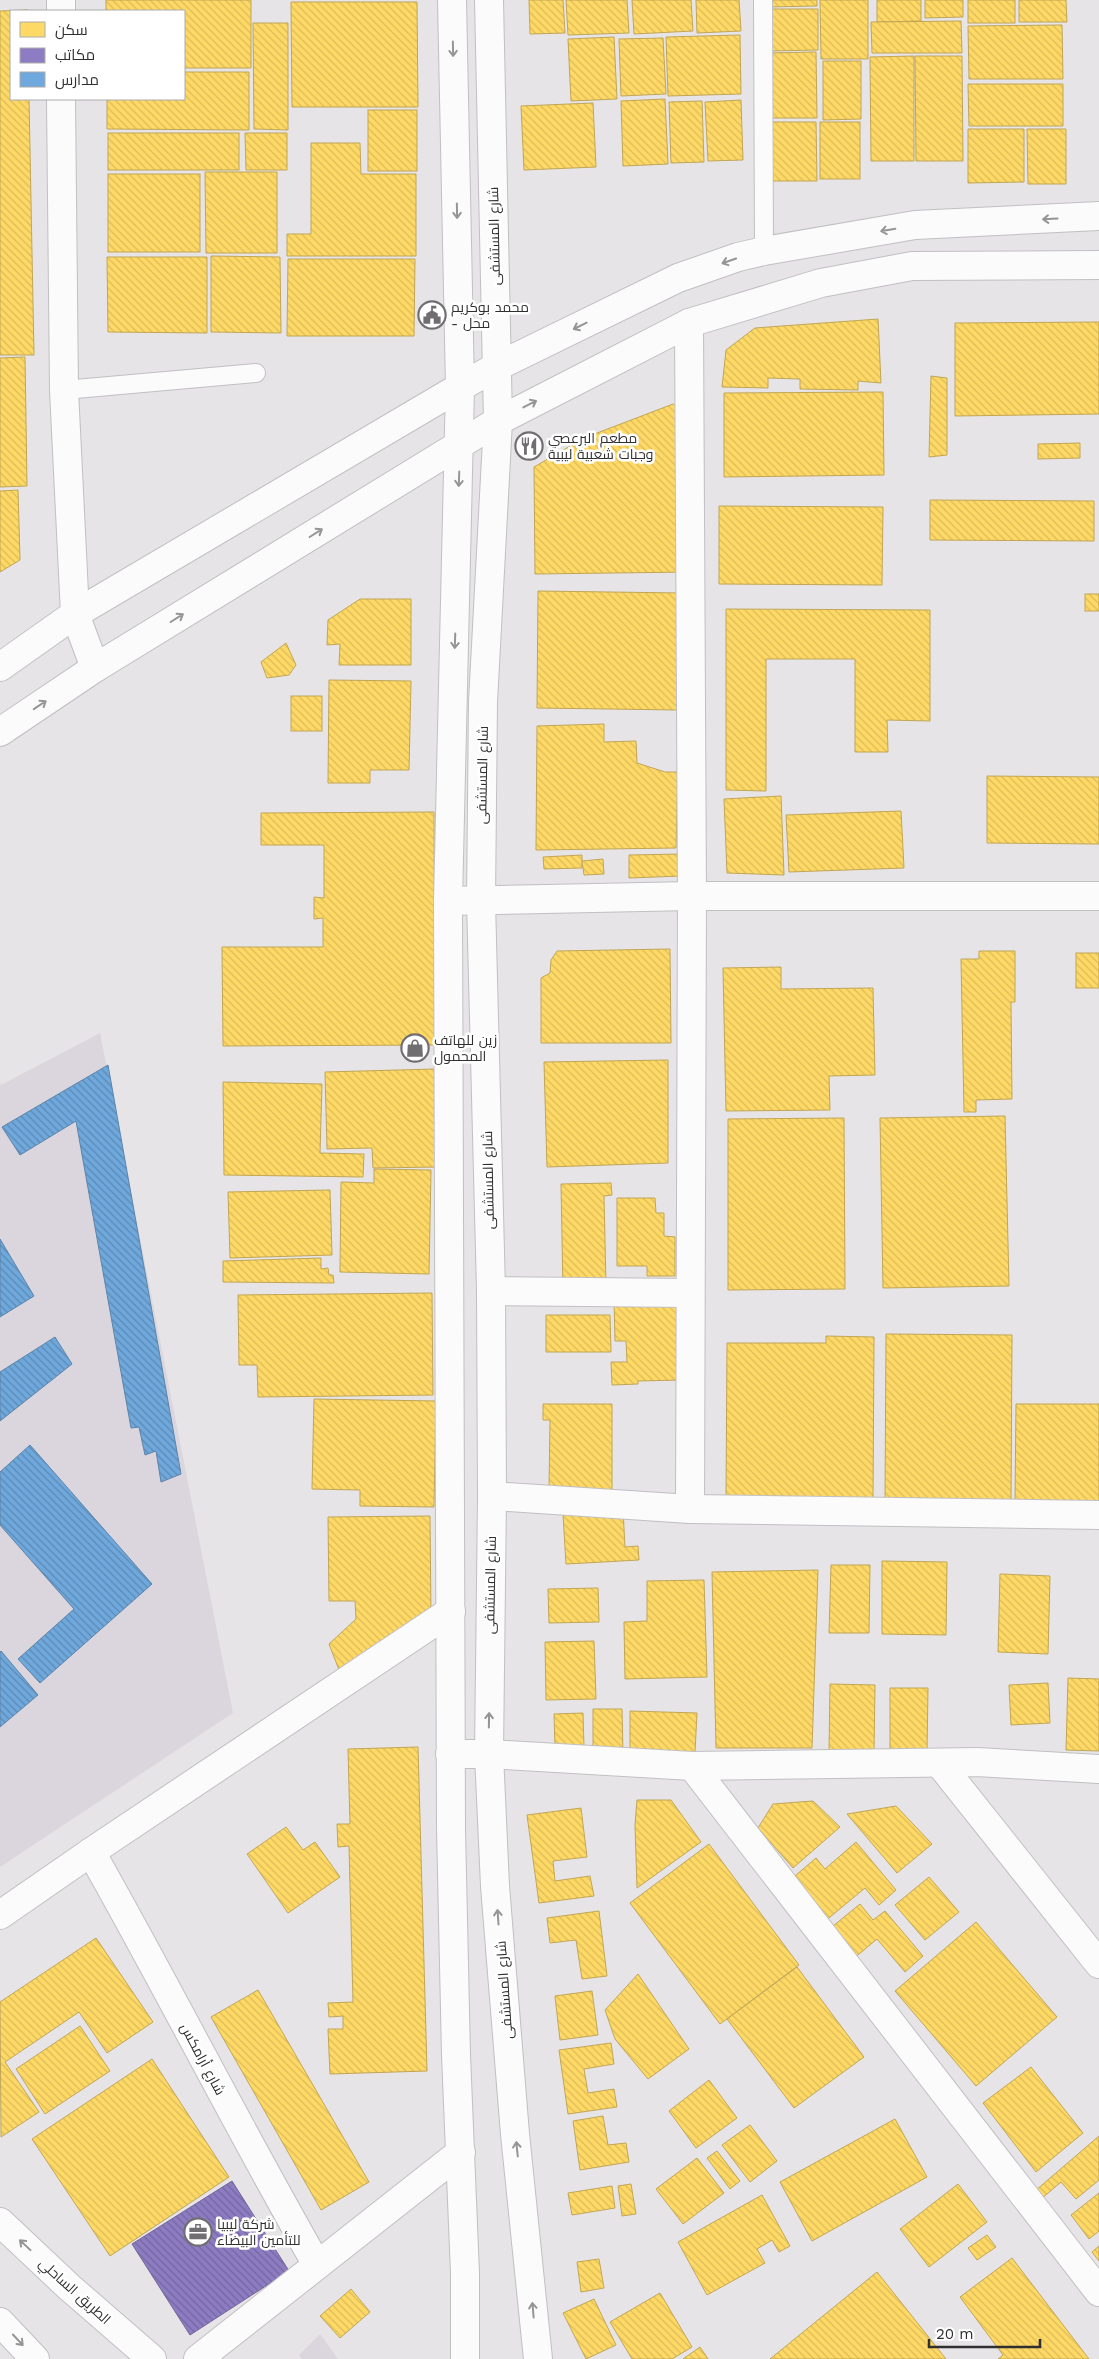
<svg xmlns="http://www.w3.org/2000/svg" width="1099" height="2359" viewBox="0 0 1099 2359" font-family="'Work Sans',Cairo,sans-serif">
  <defs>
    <pattern id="homes-back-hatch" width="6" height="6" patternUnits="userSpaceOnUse" patternTransform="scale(1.25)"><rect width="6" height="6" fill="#ffd966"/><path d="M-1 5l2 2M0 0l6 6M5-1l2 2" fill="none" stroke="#dbbb59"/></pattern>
    <pattern id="offices-back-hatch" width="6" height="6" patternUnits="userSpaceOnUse" patternTransform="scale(1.25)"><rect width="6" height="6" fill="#8e7cc3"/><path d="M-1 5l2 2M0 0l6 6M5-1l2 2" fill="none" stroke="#74669f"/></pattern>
    <pattern id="schools-back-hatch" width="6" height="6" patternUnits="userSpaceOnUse" patternTransform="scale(1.25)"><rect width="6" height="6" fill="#6fa8dc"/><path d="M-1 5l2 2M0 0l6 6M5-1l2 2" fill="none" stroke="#5c89b3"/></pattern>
  </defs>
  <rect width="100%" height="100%" fill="#e6e4e7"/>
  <g fill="#dbd6dd">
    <polygon points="100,1033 233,1713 0,1867 0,1083 1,1085"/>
    <polygon points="320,2334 338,2359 302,2359 299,2355"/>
  </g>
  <g fill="url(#homes-back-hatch)" stroke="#c1a656">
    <polygon points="106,0 251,0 251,68 184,68 184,11 106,11"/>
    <polygon points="529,0 563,0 565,33 530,34"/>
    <polygon points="566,0 627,0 629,33 568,35"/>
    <polygon points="632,0 691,0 693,31 634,34"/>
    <polygon points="696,0 739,0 741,31 697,33"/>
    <polygon points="767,0 817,0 817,6 767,7"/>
    <polygon points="820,0 868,0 868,59 821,59"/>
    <polygon points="877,0 921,0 921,21 877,22"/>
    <polygon points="925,0 963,0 963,17 925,18"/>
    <rect x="968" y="0" width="47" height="23"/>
    <polygon points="1019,0 1066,0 1067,22 1019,22"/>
    <polygon points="291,2 417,2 418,107 292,107"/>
    <polygon points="769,9 818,9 818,50 769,51"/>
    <polygon points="28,10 11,11 11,99 29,99 34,355 0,355 0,11"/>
    <polygon points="961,21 962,53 872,53 871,22"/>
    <polygon points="253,23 288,23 288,130 254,129"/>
    <polygon points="1062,25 1063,79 969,79 968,26"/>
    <polygon points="740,35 741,94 668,96 666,37"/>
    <polygon points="614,37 617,99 571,101 568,39"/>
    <polygon points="663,38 666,94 621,96 619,39"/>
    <polygon points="816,52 817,118 768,118 768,53"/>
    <polygon points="914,56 914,161 871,161 870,57"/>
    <polygon points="915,56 962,56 963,161 916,161"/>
    <polygon points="823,61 861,61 861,119 823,120"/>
    <polygon points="184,72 249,72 249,130 107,129 107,99 184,99"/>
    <polygon points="968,84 1063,84 1063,126 969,126"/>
    <polygon points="665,99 668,164 623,166 621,101"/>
    <polygon points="741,100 743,160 708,161 705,102"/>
    <polygon points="702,101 704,162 671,163 669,102"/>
    <polygon points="593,103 596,167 524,170 521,106"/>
    <rect x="368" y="110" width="49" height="61"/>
    <polygon points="769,122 816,122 817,181 769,181"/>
    <rect x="820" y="122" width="40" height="57"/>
    <polygon points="968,129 1024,129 1024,182 968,183"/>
    <polygon points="1027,129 1066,129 1066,184 1028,184"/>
    <rect x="108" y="133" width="131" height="37"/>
    <polygon points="245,133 287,133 287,170 246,170"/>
    <polygon points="311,143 360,143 361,174 416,174 416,256 287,256 287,234 311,234"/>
    <polygon points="205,172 277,172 277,253 206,253"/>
    <rect x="108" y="174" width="92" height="78"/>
    <polygon points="211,256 280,257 281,333 211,332"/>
    <polygon points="107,257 207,257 207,333 108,332"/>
    <polygon points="288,259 415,259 414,336 287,336"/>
    <polygon points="878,319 881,383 858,381 858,390 800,389 800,379 768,378 768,388 722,387 726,350 755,328"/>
    <polygon points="1099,322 1099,414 955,416 955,323"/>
    <polygon points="25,357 27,486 0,487 0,358"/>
    <polygon points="931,376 947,378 947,455 929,457"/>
    <polygon points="883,392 884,475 724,477 724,393"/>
    <polygon points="673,404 688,415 689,572 535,574 534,467 584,438"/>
    <polygon points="1080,443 1080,458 1038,459 1038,444"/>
    <polygon points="18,490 20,560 0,572 0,491"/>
    <polygon points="930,500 1094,501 1094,541 930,540"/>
    <polygon points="719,506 883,507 882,585 719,584"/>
    <polygon points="538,591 681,593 679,710 537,708"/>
    <rect x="1085" y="594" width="14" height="17"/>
    <polygon points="360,599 411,599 411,665 339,665 340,644 327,645 328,620"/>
    <polygon points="726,609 930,610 930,721 887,720 888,752 855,752 855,659 766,659 766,791 726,790"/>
    <polygon points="286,643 296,665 289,675 267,678 261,662"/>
    <polygon points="329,680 411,681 409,770 370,770 370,783 328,783"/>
    <rect x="291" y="696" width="31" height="35"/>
    <polygon points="604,724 604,742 636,741 637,763 665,772 678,772 676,848 536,850 537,726"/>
    <polygon points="987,776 1099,777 1099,844 987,843"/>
    <polygon points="781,796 784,875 727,873 724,799"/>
    <polygon points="901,811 904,868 789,872 786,815"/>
    <polygon points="434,812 435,1045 223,1046 222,947 323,947 323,918 314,919 314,897 324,898 324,845 261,845 261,813"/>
    <polygon points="681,854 681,876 629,878 629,855"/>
    <polygon points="582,855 582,868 544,869 543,857"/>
    <polygon points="603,859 604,874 584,875 582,861"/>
    <polygon points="670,949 671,1043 541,1043 541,978 550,973 551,960 557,951"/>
    <polygon points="979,951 1015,951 1015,1002 1011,1002 1012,1099 976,1100 976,1112 964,1112 961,959 979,959"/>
    <rect x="1076" y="953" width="23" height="35"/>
    <polygon points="781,967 781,989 873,988 875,1075 829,1076 830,1110 726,1111 723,968"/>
    <polygon points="668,1060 668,1163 547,1167 544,1062"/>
    <polygon points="435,1069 438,1167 373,1168 372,1148 327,1149 325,1072"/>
    <polygon points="223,1082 322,1084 320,1153 364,1154 363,1177 224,1175"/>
    <polygon points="1005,1116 1009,1286 883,1288 880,1118"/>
    <polygon points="844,1118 845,1289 728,1290 728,1119"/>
    <polygon points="374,1169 431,1170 429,1274 340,1272 341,1182 374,1183"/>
    <polygon points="611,1183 612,1195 604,1196 606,1287 563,1289 561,1184"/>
    <polygon points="330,1190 332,1255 230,1258 228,1192"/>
    <polygon points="617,1198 655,1198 656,1213 664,1213 664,1236 675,1237 675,1276 647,1276 647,1266 617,1266"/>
    <polygon points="321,1258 321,1269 328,1268 329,1275 333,1275 334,1283 223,1282 223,1261"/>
    <polygon points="432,1293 433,1395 258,1397 257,1365 239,1365 238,1295"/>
    <polygon points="679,1296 681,1380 638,1381 638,1384 612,1385 611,1362 627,1362 626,1341 615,1341 614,1298"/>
    <polygon points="546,1315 610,1315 611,1352 546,1352"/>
    <polygon points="886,1334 1012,1335 1011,1502 885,1501"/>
    <polygon points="826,1336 874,1337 873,1500 726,1499 727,1343 826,1343"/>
    <polygon points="314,1399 436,1401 434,1507 360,1506 360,1490 312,1489"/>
    <polygon points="543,1404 612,1404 612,1492 549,1489 550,1420 543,1420"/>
    <polygon points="1016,1404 1099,1404 1099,1502 1015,1502"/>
    <polygon points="623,1510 625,1547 638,1546 639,1560 566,1564 563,1514"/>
    <polygon points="430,1516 431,1618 341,1675 329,1644 356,1619 355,1601 329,1601 328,1517"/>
    <polygon points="882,1561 947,1562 946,1635 882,1634"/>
    <polygon points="831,1565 870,1565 869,1633 829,1633"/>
    <polygon points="818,1570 812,1748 716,1748 712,1572"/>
    <polygon points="1000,1574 1050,1576 1048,1654 998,1652"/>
    <polygon points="704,1580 707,1677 625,1679 624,1622 647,1621 647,1581"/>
    <polygon points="598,1588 599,1622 549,1623 548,1589"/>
    <polygon points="594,1641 596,1699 546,1700 545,1642"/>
    <polygon points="1068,1678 1099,1679 1099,1751 1066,1750"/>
    <polygon points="1048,1683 1050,1723 1011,1725 1009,1685"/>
    <polygon points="830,1684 875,1685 874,1753 829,1752"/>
    <polygon points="890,1688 928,1688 927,1753 890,1753"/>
    <polygon points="593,1709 622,1709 623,1754 593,1755"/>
    <polygon points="630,1711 697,1713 695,1752 630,1755"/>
    <polygon points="583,1713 584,1747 555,1747 554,1714"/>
    <polygon points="418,1747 427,2071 330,2074 328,2029 343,2029 343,2016 329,2017 328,2003 353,2002 349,1846 338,1847 337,1824 350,1824 348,1749"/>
    <polygon points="637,1800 671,1800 701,1842 637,1888 635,1825"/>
    <polygon points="813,1801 840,1827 793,1868 758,1828 773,1804"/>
    <polygon points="896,1806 932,1844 897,1873 847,1814"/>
    <polygon points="581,1808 587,1857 553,1861 555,1881 590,1876 594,1896 539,1903 527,1815"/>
    <polygon points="286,1827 303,1850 315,1842 340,1877 288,1913 247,1854"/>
    <polygon points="856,1842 896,1890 879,1905 865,1888 824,1922 789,1881 816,1858 825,1869"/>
    <polygon points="709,1844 799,1965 720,2024 630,1903"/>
    <polygon points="929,1877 959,1912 925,1940 895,1905"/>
    <polygon points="860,1904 873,1920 885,1911 923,1956 905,1972 877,1939 852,1960 827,1931"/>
    <polygon points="599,1911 607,1976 582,1979 576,1940 550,1943 547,1918"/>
    <polygon points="976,1922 1057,2017 976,2086 895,1991"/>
    <polygon points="96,1938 153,2022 107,2053 79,2012 5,2062 39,2112 1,2137 0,2002"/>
    <polygon points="797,1967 864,2057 794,2108 727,2019"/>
    <polygon points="638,1974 689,2049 648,2079 615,2039 605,2010"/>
    <polygon points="258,1990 369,2182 321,2210 211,2017"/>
    <polygon points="592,1991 598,2035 560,2040 555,1996"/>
    <polygon points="80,2026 110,2071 45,2114 16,2069"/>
    <polygon points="611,2043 614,2064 584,2069 588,2093 614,2089 617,2107 568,2114 559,2050"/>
    <polygon points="152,2059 229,2177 110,2256 32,2139"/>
    <polygon points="1031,2067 1083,2133 1036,2172 983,2103"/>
    <polygon points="709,2080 737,2118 696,2148 669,2111"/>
    <polygon points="603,2116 608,2145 626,2143 629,2162 580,2170 573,2121"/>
    <polygon points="895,2119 927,2177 812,2241 780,2182"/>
    <polygon points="750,2125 777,2161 750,2182 722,2145"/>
    <polygon points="1099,2136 1099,2180 1076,2199 1061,2182 1034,2205 1028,2197"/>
    <polygon points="717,2151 740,2181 730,2189 707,2158"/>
    <polygon points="697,2158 724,2193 683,2224 656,2189"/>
    <polygon points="631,2184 636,2214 622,2216 618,2186"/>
    <polygon points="958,2184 987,2222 929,2267 900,2229"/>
    <polygon points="612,2186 615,2208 572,2215 568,2193"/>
    <polygon points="1099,2193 1099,2231 1089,2239 1071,2215"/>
    <polygon points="762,2195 790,2246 779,2252 772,2240 757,2249 765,2263 707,2295 678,2242"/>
    <polygon points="987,2235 996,2247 977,2260 968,2248"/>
    <polygon points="1099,2246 1099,2261 1092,2252"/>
    <polygon points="1012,2258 1089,2359 998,2359 1003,2355 960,2297"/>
    <polygon points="599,2259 604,2288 581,2292 577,2262"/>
    <polygon points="877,2272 946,2359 770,2359"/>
    <polygon points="351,2289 370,2312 340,2338 320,2316"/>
    <polygon points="660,2293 692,2347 672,2359 632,2359 610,2322"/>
    <polygon points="594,2299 616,2345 586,2359 563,2313"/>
    <polygon points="700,2347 708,2359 683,2359"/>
  </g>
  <polygon fill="url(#offices-back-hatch)" stroke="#726597" points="232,2181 289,2271 190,2335 132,2244"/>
  <g fill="url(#schools-back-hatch)" stroke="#5c84a8">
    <polygon points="108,1065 181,1474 161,1482 156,1451 145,1455 139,1427 131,1428 76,1121 20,1155 2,1127"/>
    <polygon points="0,1239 34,1296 0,1317"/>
    <polygon points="55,1337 72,1364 0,1421 0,1372"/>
    <polygon points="30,1445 152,1584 40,1683 18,1659 74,1609 0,1525 0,1472"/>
    <polygon points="1,1651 38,1695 0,1727 0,1652"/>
  </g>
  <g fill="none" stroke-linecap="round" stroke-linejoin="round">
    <g stroke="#c1bfc2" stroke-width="20">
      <g id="service">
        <polyline points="763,0 764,251"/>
        <polyline points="64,390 256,373"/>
      </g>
    </g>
    <g stroke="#c1bfc2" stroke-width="30">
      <g id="minor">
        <polyline points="61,0 61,11"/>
        <polyline points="61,99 64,390 75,614 95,668"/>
        <polyline points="689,323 692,896 690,1509"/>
        <polyline points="448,901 692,896 1099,896"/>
        <polyline points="491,1291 690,1293"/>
        <polyline points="492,1496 690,1509 1099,1515"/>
        <polyline points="450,1754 489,1754 692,1766 977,1762 1099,1769"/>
        <polyline points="940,1764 1099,1964"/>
        <polyline points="692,1766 1099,2292"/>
        <path d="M91 1852C168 1988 239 2129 317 2265"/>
        <polyline points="0,1915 91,1852 451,1611"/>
        <polyline points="198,2359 461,2152"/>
      </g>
    </g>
    <g stroke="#c1bfc2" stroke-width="30">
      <g id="tertiary">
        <polyline points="0,667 75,614 460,387 496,367 678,278 738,257 764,251 915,225 1099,216"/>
        <polyline points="0,732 95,668 498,421 689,323 821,283 912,266 1099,265"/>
      </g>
    </g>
    <g stroke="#c1bfc2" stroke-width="30">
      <g id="primary">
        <polyline points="452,0 460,387 448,901 451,1829 456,2055 465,2273 465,2359"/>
        <polyline points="489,0 498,421 483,702 481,901 491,1291 492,1496 489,1754 495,1886 515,2134 538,2359"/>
      </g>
    </g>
    <g stroke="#c1bfc2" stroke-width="30">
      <g id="trunk">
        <polyline points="0,2222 69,2287 152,2359"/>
        <polyline points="0,2322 35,2359"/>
      </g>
    </g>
    <use href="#service" stroke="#fbfbfb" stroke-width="18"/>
    <use href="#minor" stroke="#fbfbfb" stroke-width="28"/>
    <use href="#tertiary" stroke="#fbfbfb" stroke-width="28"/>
    <use href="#primary" stroke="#fbfbfb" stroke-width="28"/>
    <use href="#trunk" stroke="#fbfbfb" stroke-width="28"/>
  </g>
  <defs><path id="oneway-shaft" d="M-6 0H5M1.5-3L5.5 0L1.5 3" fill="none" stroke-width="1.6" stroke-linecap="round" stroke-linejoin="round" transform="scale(1.25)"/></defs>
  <g stroke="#969596">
    <use href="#oneway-shaft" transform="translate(453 49) rotate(89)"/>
    <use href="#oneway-shaft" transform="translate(457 211) rotate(89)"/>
    <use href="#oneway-shaft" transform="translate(1050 219) rotate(177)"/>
    <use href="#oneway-shaft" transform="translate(888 230) rotate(170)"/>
    <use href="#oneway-shaft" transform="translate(729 261) rotate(161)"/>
    <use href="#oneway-shaft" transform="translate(580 326) rotate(154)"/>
    <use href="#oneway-shaft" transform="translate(530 404) rotate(-27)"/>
    <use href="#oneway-shaft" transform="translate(459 479) rotate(92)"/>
    <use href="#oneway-shaft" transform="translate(316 533) rotate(-32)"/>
    <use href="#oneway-shaft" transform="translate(177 618) rotate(-32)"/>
    <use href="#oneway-shaft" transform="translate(455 641) rotate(92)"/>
    <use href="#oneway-shaft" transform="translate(40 705) rotate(-34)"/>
    <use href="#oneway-shaft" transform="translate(489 1720) rotate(-89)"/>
    <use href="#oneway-shaft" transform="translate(498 1917) rotate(-94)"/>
    <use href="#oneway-shaft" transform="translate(517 2149) rotate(-96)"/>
    <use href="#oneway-shaft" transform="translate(25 2245) rotate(-137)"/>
    <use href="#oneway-shaft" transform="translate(533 2310) rotate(-95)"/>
    <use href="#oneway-shaft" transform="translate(18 2340) rotate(47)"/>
  </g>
  <defs>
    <g id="civic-ring" transform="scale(1.4375)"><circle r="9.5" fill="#fff" stroke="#706e70" stroke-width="1.5"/><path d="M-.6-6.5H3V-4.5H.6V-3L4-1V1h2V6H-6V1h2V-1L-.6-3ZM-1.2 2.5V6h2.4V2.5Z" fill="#706e70"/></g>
    <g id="restaurant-ring" transform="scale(1.4375)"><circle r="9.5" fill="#fff" stroke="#706e70" stroke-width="1.5"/><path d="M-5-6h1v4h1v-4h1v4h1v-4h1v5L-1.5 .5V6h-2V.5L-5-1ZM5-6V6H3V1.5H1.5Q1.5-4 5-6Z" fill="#706e70"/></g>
    <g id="shop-ring" transform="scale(1.4375)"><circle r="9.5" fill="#fff" stroke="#706e70" stroke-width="1.5"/><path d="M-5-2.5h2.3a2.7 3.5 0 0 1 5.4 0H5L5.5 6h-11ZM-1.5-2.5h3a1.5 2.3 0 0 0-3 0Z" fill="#706e70"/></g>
    <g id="office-ring" transform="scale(1.4375)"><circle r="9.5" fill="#fff" stroke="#706e70" stroke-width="1.5"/><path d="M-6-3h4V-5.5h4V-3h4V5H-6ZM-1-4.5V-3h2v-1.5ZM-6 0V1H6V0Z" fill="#706e70"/></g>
  </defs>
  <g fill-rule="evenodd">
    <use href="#civic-ring" x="432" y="315"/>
    <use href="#restaurant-ring" x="529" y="446"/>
    <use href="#shop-ring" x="415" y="1048"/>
    <use href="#office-ring" x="198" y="2232"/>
  </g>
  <g text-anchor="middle" stroke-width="5" stroke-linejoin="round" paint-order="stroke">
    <g font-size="14" fill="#302f30" stroke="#fff">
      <text transform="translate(494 236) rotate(-91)" y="5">شارع المستشفى</text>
      <text transform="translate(482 775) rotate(-89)" y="5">شارع المستشفى</text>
      <text transform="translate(488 1180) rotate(-91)" y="5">شارع المستشفى</text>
      <text transform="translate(490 1585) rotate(-89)" y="5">شارع المستشفى</text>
      <text transform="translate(504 1990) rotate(-94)" y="5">شارع المستشفى</text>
      <text transform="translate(203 2059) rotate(62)" y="5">شارع أرامكس</text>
      <text transform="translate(75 2291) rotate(42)" y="5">الطريق الساحلي</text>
    </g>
    <g font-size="14" fill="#302f30" stroke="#fff" text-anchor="start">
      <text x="451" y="312">محمد بوكريم<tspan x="451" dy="16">- محل</tspan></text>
      <text x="548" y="443">مطعم البرعصي<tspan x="548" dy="16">وجبات شعبية ليبية</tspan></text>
      <text x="434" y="1045">زين للهاتف<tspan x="434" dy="16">المحمول</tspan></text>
      <text x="217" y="2229">شركة ليبيا<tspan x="217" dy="16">للتأمين البيضاء</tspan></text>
    </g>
  </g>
  <rect x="10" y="10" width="175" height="90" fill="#ffffff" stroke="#acacac"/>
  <rect x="20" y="22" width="25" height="15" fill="#ffd966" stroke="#acacac"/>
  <text x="55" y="35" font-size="15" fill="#302f30">سكن</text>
  <rect x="20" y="48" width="25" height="15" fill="#8e7cc3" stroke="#acacac"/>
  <text x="55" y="60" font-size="15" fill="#302f30">مكاتب</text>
  <rect x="20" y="72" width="25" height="15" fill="#6fa8dc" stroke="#acacac"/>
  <text x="55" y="85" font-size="15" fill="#302f30">مدارس</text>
  <path d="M929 2339v8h111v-8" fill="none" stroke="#302f30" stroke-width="2.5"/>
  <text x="936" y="2339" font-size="15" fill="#302f30" stroke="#ffffff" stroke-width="4" paint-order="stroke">20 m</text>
</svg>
